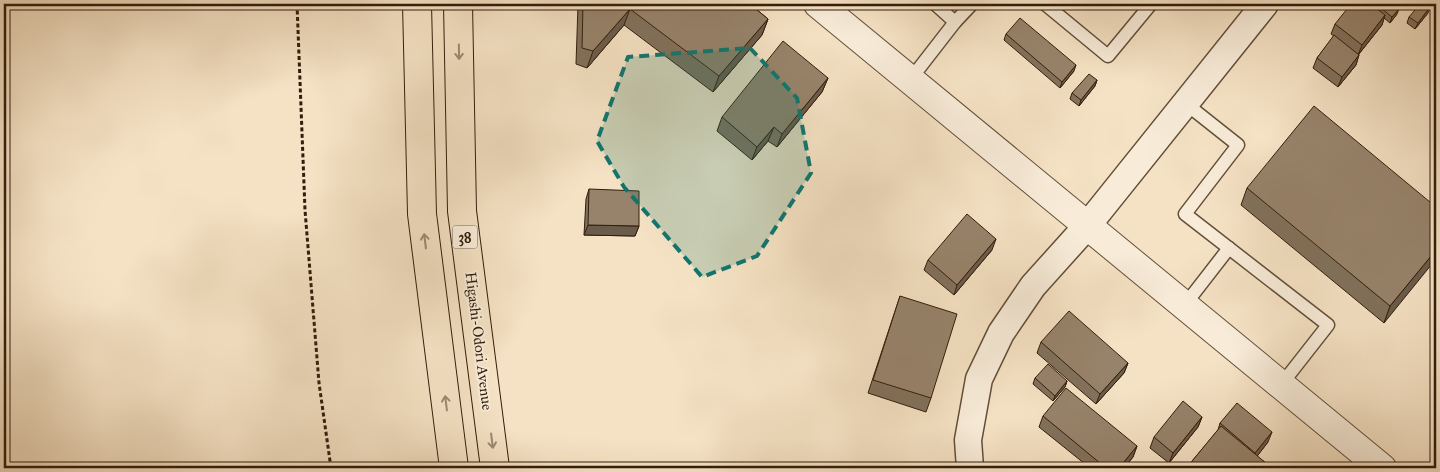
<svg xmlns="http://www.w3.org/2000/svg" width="1440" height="472" viewBox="0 0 1440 472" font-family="'IM FELL Great Primer',serif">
  <rect width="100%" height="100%" fill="#f5e2c4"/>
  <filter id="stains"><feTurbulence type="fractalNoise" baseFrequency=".004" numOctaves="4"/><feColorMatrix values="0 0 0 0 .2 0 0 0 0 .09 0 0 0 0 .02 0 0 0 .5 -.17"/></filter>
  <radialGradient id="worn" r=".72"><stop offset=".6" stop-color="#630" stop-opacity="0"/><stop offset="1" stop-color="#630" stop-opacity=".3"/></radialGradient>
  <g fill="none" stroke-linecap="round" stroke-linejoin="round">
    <g stroke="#634e39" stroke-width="15">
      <g id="service">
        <polyline points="1045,4 1108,56 1151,4"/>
        <polyline points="955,22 972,4"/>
        <polyline points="910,80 955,22 935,4"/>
        <polyline points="1185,103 1238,145 1185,214 1328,325 1281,385"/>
        <polyline points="1184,306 1229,248"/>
      </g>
    </g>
    <g stroke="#634e39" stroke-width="29">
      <polyline id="minor" points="970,468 968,440 979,379 1001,333 1033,286 1087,226 1265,4"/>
    </g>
    <g stroke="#634e39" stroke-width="30">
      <polyline id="tertiary" points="818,4 1382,468"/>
    </g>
    <g stroke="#321d0b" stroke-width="30">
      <g id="trunk">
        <polyline points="417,4 422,214 454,468"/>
        <polyline points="458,4 462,211 495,468"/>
      </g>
    </g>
    <polyline stroke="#321d0b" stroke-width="3" stroke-dasharray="4 2.5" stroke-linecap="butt" points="297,4 305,210 319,383 331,468"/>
    <use href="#service" stroke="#f8ecd9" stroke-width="12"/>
    <use href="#minor" stroke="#f8ecd9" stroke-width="26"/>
    <use href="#tertiary" stroke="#f8ecd9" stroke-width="28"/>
    <use href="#trunk" stroke="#f5e2c4" stroke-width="28"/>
  </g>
  <g fill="#82715c" stroke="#321d0b">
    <polygon points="539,4 750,4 768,19 762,35 713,92 624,25 587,68 576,64 578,5"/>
    <polygon points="1373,4 1394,4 1397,14 1390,23 1384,18 1382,25 1359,54 1356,65 1338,87 1313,68 1317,58 1334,36 1331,34 1335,24 1372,5"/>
    <polygon points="1428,13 1415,29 1407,23 1409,17"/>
    <polygon points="1006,34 1074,71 1060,88 1004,40"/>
    <polygon points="828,78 822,92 777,147 768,141 752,160 717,131 722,117"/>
    <polygon points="1097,80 1095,86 1079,106 1070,99 1072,93"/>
    <polygon points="1247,188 1436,207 1384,323 1241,205"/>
    <polygon points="589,189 639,226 635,236 584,235 586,199"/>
    <polygon points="992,250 954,295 924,270 928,260"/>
    <polygon points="900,296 931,398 926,412 868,393"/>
    <polygon points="1041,342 1128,363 1124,373 1096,404 1037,353"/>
    <polygon points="1035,378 1067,381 1065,387 1053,401 1033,384"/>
    <polygon points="1043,416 1137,446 1133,457 1124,468 1090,468 1039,427"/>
    <polygon points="1202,417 1198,427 1169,463 1150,448 1154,437"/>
    <polygon points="1220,423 1268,442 1257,456 1272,468 1187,468 1188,466 1218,430"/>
  </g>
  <g fill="#6a5c4b" stroke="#321d0b">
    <polygon points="539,4 578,4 578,5"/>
    <polygon points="1430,7 1428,13 1415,29 1418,23"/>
    <polygon points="630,9 624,25 587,68 593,51"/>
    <polygon points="1399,9 1397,14 1390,23 1392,17"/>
    <polygon points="1385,15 1382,25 1358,55 1362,45"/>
    <polygon points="768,19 762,35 713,92 719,76"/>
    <polygon points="1359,55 1356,65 1338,87 1342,77"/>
    <polygon points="1076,65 1074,71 1060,88 1062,82"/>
    <polygon points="828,78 822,92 777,147 782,134"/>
    <polygon points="1097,80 1095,86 1079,106 1081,100"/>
    <polygon points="774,127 768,141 752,160 757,147"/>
    <polygon points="588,225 639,226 635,236 584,235"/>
    <polygon points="996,239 992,250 954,295 957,285"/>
    <polygon points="1436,250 1436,259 1384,323 1390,306"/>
    <polygon points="1128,363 1124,373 1096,404 1100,394"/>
    <polygon points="1067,381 1065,387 1053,401 1055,396"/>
    <polygon points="1202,417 1198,427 1169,463 1173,453"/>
    <polygon points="1272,432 1268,442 1252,463 1255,453"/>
    <polygon points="1137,446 1133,457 1124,468 1119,468"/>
  </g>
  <g fill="#97836b" stroke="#321d0b">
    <polygon points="583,4 750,4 768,19 719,76 630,9 593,51 582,48"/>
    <polygon points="1351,4 1371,4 1385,15 1362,45 1335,24"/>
    <polygon points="1376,4 1394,4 1399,9 1392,17"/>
    <polygon points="1420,4 1426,4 1430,7 1418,23 1409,17"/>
    <polygon points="1020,18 1076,65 1062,82 1006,34"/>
    <polygon points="1334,35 1359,55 1342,77 1317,58"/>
    <polygon points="783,41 828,78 782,134 774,127 757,147 722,117"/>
    <polygon points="1089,74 1097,80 1081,100 1072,93"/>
    <polygon points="1314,106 1436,207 1436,250 1390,306 1247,188"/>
    <polygon points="589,189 639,191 639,226 588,225"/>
    <polygon points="967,214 996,239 957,285 928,260"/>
    <polygon points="900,296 957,314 931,398 873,380"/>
    <polygon points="1069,311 1128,363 1100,394 1041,342"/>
    <polygon points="1048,364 1067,381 1055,396 1035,378"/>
    <polygon points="1066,388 1137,446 1119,468 1106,468 1043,416"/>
    <polygon points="1183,401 1202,417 1173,453 1154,437"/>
    <polygon points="1237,403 1272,432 1255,453 1220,423"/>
    <polygon points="1221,426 1272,468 1191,468 1188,466"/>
  </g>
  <defs><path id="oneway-shaft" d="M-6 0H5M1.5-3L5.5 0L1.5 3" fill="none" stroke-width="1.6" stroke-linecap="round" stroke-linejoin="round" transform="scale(1.25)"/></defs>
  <g stroke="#9d8971">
    <use href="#oneway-shaft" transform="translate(459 52) rotate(89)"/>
    <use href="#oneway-shaft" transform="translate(425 241) rotate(-97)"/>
    <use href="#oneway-shaft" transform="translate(446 403) rotate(-97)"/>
    <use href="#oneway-shaft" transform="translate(492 441) rotate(83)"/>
  </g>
  <path fill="#0f766e" fill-opacity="0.2" stroke="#0f766e" stroke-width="4" stroke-dasharray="10 6" stroke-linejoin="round" d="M750 48 797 98 811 173 757 256 702 277 624 187 597 141 628 57Z"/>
  <g text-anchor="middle" stroke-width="4" stroke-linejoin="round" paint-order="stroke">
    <rect fill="#f8ecd9" stroke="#6d5b49" stroke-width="1" x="452.5" y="225.5" width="25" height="23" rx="4"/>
    <g font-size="14" font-weight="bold" fill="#321d0b">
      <text x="465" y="242">38</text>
    </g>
    <g font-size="15" fill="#321d0b" stroke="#f8ecd9">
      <text transform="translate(479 341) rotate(83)" y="5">Higashi-Odori Avenue</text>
    </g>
  </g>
  <rect width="1440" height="472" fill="none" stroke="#f5e2c4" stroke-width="20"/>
  <rect x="5" y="5" width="1430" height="462" fill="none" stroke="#321d0b" stroke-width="2.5"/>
  <rect x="10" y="10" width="1420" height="452" fill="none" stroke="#321d0b"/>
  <rect width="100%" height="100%" filter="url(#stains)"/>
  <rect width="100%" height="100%" fill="url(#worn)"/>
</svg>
